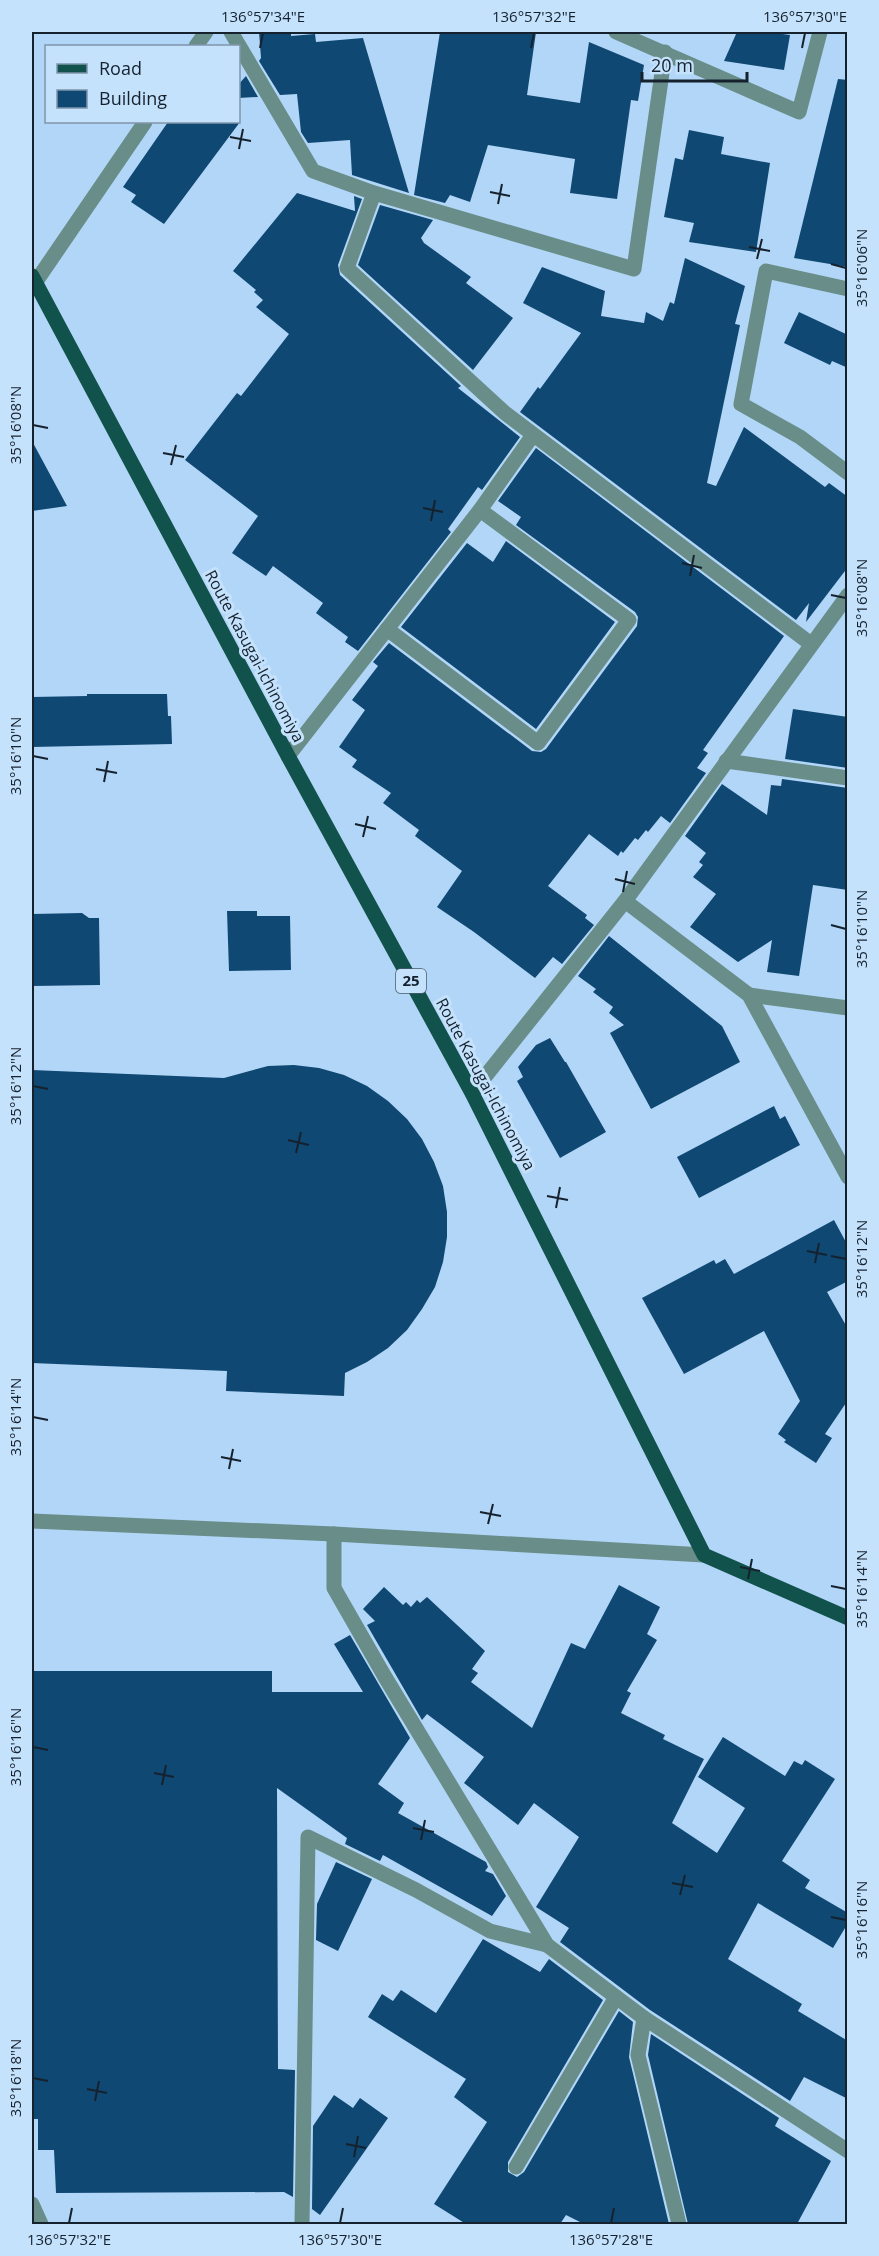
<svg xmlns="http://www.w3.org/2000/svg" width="879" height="2256" viewBox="0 0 879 2256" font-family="'Open Sans',sans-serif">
  <rect width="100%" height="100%" fill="#b2d6f7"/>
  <g fill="#0f4873">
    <polygon points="259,32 291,32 291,36 315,34 316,42 363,38 409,193 352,175 350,140 308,143 301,132 297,94 280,95 259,61 261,58"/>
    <polygon points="440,32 536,32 527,95 580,103 589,42 644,65 638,101 631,100 617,199 570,193 575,159 488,145 470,202 450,195 445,203 414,195"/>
    <polygon points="737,32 768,32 790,35 784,70 724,61"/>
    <polygon points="246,76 258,97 238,98 238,85"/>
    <polygon points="838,79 848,80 848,267 794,258"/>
    <polygon points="168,122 240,122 164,224 131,202 136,195 123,187"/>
    <polygon points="689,130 724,137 721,154 770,163 756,252 689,242 694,223 664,217 675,158 683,160"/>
    <polygon points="297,193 355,211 354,196 362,199 338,265 340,275 461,386 458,388 520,437 482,490 478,487 448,529 451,532 358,651 345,642 348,637 316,613 323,603 273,566 266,576 232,553 258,516 185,460 237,393 241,396 289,334 256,307 263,300 254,292 256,290 233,271"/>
    <polygon points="380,205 433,220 421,238 424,243 471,277 466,283 513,318 473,370 358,265"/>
    <polygon points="685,258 745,286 735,324 740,325 707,483 716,486 744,427 825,487 829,483 848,497 848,567 806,622 809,603 796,620 520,412 538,387 540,389 581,333 523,303 542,267 605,291 601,316 644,323 646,312 663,321 670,302 674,304"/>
    <polygon points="799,312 848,335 848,368 832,361 830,365 784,343"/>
    <polygon points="32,441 67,506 32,511"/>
    <polygon points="536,448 784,636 703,750 708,753 697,768 706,773 670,823 661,816 648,832 646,830 638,840 635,838 623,853 621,851 618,856 589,834 548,886 587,915 585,918 594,925 562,964 553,957 535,978 474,932 437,907 462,871 415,836 419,830 383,803 391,793 352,767 357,760 339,747 365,710 352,700 378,666 373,662 389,643 532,751 541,752 546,749 637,626 638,617 635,612 516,525 521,517 498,501"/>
    <polygon points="506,541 615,622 536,729 401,627 467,543 493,562"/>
    <polygon points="87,694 167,694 168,716 171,716 172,744 32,747 32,697 87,696"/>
    <polygon points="793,709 848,717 848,768 785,759"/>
    <polygon points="782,779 848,788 848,890 813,885 799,976 767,972 772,940 738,962 690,927 716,894 693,877 703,865 699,862 706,853 685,836 722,784 767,815 771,785 781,786"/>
    <polygon points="227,911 257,911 257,916 290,916 291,970 229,971"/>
    <polygon points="82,913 89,918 99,918 100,985 32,986 32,914"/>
    <polygon points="609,936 722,1026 740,1062 651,1109 610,1033 624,1025 609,1013 613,1007 593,992 596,989 578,976"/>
    <polygon points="550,1038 565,1062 566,1062 606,1132 560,1158 517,1081 523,1077 518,1067 536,1045"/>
    <polygon points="294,1065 319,1068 344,1075 367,1086 388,1101 407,1119 422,1139 434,1162 443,1186 447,1212 447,1237 443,1262 435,1287 422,1309 407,1330 388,1348 367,1362 345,1373 344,1396 226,1391 227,1371 32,1363 32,1070 224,1078 268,1066"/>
    <polygon points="774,1106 780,1119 785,1116 800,1145 699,1198 677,1157"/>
    <polygon points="834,1220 848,1246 848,1281 827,1292 848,1329 848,1400 825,1434 832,1438 816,1463 784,1442 786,1440 778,1434 800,1401 764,1331 684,1374 642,1298 714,1260 716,1264 725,1259 734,1274"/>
    <polygon points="619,1585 660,1607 647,1634 657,1640 627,1691 631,1693 621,1713 665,1735 663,1739 704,1759 672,1823 717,1853 745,1808 698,1777 723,1737 785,1776 794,1761 802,1765 805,1760 835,1779 782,1861 810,1880 805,1888 848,1913 848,1923 833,1948 758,1903 728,1959 802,2004 798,2011 848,2041 848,2099 804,2077 790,2101 650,2010 560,1942 569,1928 536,1907 579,1837 534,1803 518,1825 464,1783 484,1757 427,1714 422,1720 367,1625 375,1621 363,1609 384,1587 403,1605 406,1602 411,1607 417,1600 420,1603 427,1597 485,1651 472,1669 478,1673 471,1682 532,1728 571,1643 585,1649"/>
    <polygon points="350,1635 410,1738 378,1784 404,1803 398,1813 486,1862 488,1867 485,1871 493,1874 506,1896 492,1916 383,1855 380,1861 345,1844 347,1838 277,1788 278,2069 295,2070 293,2197 284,2192 56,2193 54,2150 38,2150 38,2119 32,2119 32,1671 272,1671 272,1692 363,1692 334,1644"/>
    <polygon points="336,1862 372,1879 338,1951 316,1940 317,1904"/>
    <polygon points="483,1939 540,1972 549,1959 603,2000 508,2162 508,2172 517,2177 524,2172 619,2011 633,2022 629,2057 669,2224 584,2224 566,2215 560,2224 466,2224 434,2204 487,2122 454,2097 466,2079 368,2017 382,1994 393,2001 401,1990 436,2013"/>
    <polygon points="651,2034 779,2118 775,2126 831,2161 797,2224 688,2224 648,2055"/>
    <polygon points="334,2095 353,2108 360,2098 388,2118 320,2215 312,2209 313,2126"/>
  </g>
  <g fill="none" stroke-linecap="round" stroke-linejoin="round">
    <g stroke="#698d88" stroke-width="15">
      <polyline points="231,32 313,171 374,193 634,269 665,52"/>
      <polyline points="616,32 799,112 820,32"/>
      <polyline points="196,46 206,32"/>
      <polyline points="374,193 347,268 505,413 811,644"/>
      <polyline points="35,283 145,122"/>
      <polyline points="848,289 766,271 741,404 800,437 848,473"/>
      <polyline points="387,629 538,743 629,620 480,510"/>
      <polyline points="288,756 480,510 533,435"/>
      <polyline points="726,761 848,778"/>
      <polyline points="625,901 749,995 848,1177"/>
      <polyline points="749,995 848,1008"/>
      <polyline points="472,1093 625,901 848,595"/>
      <polyline points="32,1521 334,1534 704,1555"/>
      <polyline points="334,1534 334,1588 385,1677 547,1945 644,2018 848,2151"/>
      <polyline points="644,2018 638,2055 679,2224"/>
      <polyline points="516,2167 616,1997"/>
      <polyline points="32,2204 41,2224"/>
      <polyline points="302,2224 308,1837 416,1890 490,1931 547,1945"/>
    </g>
    <polyline stroke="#12524c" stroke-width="15" points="32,276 288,756 472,1093 704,1555 848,1618"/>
  </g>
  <path fill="none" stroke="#15222e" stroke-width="2" d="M260 48 263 33M531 48 534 33M802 48 805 33M230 137 251 141M239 149 243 129M490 192 510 196M498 204 502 184M749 247 770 251M757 259 762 239M831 264 846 268M33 425 48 428M163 453 184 457M171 465 176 445M423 508 443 512M431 521 435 500M682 563 702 568M690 576 694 555M831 595 846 598M33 756 48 759M96 769 117 773M104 782 108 761M355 824 376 829M363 837 368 816M615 879 635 884M623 892 627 871M831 925 846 929M33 1086 48 1089M288 1140 309 1145M296 1153 301 1132M547 1196 568 1200M556 1208 560 1187M807 1251 827 1255M831 1256 846 1259M815 1263 819 1243M33 1417 48 1420M221 1457 241 1461M229 1469 233 1449M480 1512 501 1516M488 1524 493 1504M740 1567 760 1571M748 1579 752 1559M831 1586 846 1589M33 1747 48 1750M154 1773 174 1777M162 1785 166 1765M413 1828 434 1832M421 1840 425 1820M672 1883 693 1887M680 1895 685 1875M831 1917 846 1920M33 2078 48 2081M87 2089 107 2093M95 2101 99 2081M346 2144 366 2148M354 2157 358 2136M69 2223 72 2208M340 2223 343 2208M611 2223 614 2208"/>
  <g text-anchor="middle" stroke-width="6" stroke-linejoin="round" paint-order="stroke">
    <rect fill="#c5e2fd" stroke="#4a5c6c" stroke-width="1.5" x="396" y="969" width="30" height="24" rx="4.5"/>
    <g font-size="15" font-weight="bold" fill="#15222e">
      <text x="411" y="986">25</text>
    </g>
    <g font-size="16" fill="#15222e" stroke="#c5e2fd">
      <text transform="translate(255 656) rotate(62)" y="6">Route Kasugai-Ichinomiya</text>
      <text transform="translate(486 1084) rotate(62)" y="6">Route Kasugai-Ichinomiya</text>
    </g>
  </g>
  <rect width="879" height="2256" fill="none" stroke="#c5e2fd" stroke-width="66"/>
  <rect x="45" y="45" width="195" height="78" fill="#c5e2fd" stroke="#7f95aa" stroke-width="1.5"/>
  <rect x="57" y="64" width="30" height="9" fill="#12524c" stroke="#7f95aa" stroke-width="1.5"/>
  <text x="99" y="75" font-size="18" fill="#15222e">Road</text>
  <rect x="57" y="90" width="30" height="18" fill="#0f4873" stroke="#7f95aa" stroke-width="1.5"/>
  <text x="99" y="105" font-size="18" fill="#15222e">Building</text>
  <path d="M642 72v9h105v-9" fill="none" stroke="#15222e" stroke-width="3"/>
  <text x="651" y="72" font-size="18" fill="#15222e" stroke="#c5e2fd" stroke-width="4.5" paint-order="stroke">20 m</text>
  <rect x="33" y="33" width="813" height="2190" fill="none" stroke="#15222e" stroke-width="2"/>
  <g font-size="15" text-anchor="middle" fill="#15222e">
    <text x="263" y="22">136°57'34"E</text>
    <text x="534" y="22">136°57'32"E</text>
    <text x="805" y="22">136°57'30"E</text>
    <text transform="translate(862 268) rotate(-90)" y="5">35°16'06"N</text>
    <text transform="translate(16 425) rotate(-90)" y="5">35°16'08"N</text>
    <text transform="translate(862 598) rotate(-90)" y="5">35°16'08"N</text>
    <text transform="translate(16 756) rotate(-90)" y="5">35°16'10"N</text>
    <text transform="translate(862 929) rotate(-90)" y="5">35°16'10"N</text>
    <text transform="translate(16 1086) rotate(-90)" y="5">35°16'12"N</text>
    <text transform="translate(862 1259) rotate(-90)" y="5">35°16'12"N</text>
    <text transform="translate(16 1417) rotate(-90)" y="5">35°16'14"N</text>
    <text transform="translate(862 1589) rotate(-90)" y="5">35°16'14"N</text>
    <text transform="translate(16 1747) rotate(-90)" y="5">35°16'16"N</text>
    <text transform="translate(862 1920) rotate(-90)" y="5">35°16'16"N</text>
    <text transform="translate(16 2078) rotate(-90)" y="5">35°16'18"N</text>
    <text x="69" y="2245">136°57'32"E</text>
    <text x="340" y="2245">136°57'30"E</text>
    <text x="611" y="2245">136°57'28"E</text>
  </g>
</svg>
